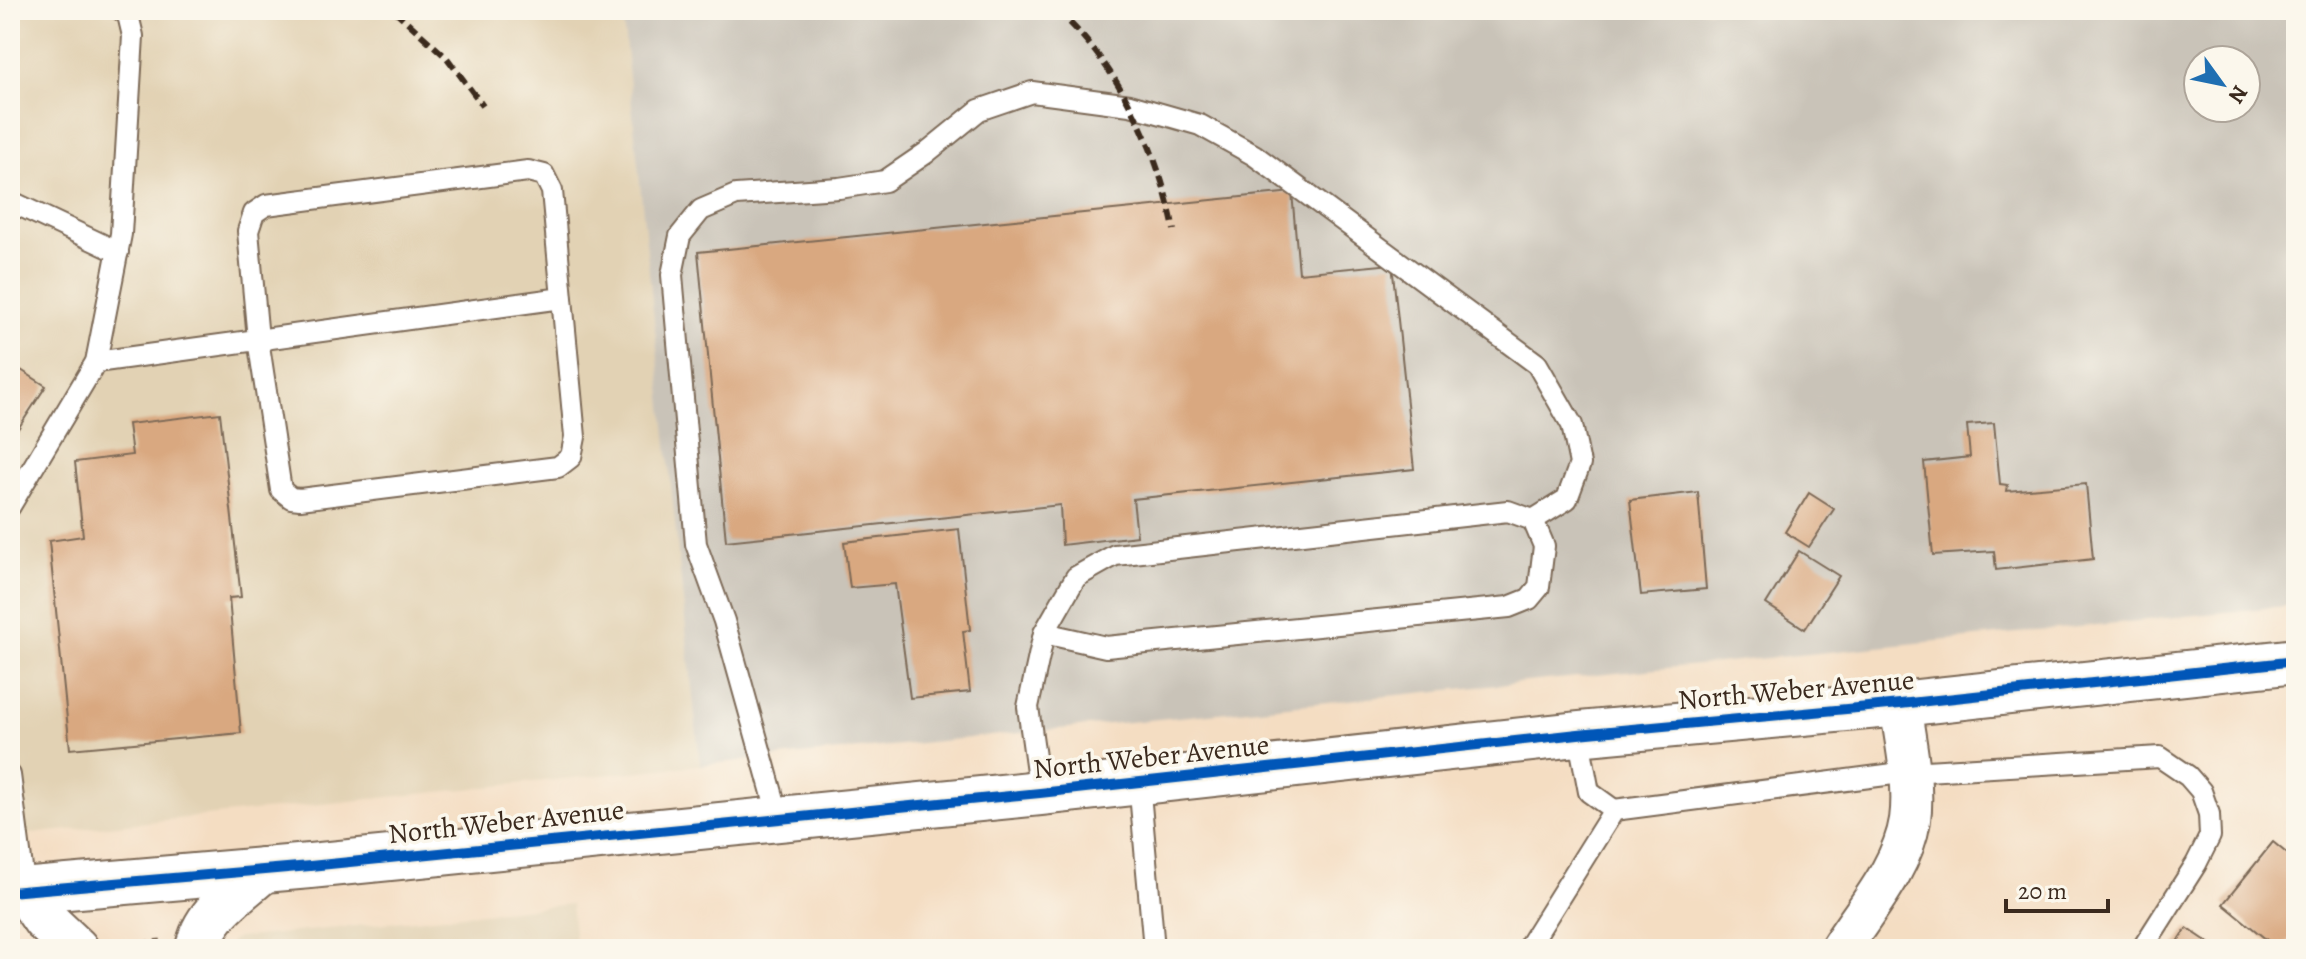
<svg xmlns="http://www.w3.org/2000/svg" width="2306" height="959" viewBox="0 0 2306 959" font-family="Alegreya,serif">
  <rect width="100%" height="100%" fill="#fbf7ec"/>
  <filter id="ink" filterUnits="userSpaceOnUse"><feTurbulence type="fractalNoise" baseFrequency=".0125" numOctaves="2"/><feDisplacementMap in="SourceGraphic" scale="16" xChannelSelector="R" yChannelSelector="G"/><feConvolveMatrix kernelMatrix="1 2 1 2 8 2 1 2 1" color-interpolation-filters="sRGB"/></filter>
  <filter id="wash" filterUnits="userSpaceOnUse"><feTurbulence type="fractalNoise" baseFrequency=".006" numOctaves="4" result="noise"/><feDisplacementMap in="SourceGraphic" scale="32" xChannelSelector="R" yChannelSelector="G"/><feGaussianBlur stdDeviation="1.8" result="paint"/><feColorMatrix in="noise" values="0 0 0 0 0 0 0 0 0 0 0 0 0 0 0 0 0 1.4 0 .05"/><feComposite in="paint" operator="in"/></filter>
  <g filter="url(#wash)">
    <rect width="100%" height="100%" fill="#f4ddc2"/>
    <g fill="#e2d2b4">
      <polygon points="10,10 622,10 700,765 10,836"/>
      <polygon points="571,904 576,949 230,949 231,941 238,938"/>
    </g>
    <path fill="#c9c3b8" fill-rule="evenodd" d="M622 10H2296V605L700 765ZM2198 60H2246V108H2198Z"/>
    <g id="blocks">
      <g fill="#d9a880">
        <polygon points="1292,192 1299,273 1392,264 1414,469 1133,499 1137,536 1062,545 1060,505 726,541 698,252"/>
        <polygon points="10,363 46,386 10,441"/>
        <polygon points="220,413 241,597 229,598 241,733 70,749 49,541 83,536 75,462 132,455 128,424"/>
        <polygon points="1994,423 2000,484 2008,485 2007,491 2086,484 2093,559 1996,570 1994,551 1933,555 1924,462 1970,457 1967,425"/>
        <polygon points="1698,492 1706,589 1641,595 1630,500"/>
        <polygon points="1809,493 1834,509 1809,547 1785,532"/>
        <polygon points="959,529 970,630 963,631 970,692 910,698 895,584 850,588 844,542"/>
        <polygon points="1799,551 1839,576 1805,629 1766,604"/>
        <polygon points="2273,842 2296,861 2296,943 2291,939 2283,949 2278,949 2223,904"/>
        <polygon points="2187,928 2218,949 2173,949"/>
      </g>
    </g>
  </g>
  <g filter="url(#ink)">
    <use href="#blocks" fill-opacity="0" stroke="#7c6957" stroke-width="2"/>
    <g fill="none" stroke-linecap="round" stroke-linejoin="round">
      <g stroke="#7c6957" stroke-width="24">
        <g id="service">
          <polyline points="10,201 118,252"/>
          <polyline points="96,362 562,298 575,437 571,457 558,467 300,499 291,498 281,490 258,339 248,231 254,213 266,205 528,171 544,175 552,191 562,298"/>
          <polyline points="10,506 96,362 121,234 133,36 128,15 121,10"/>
          <polyline points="1578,734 1589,792 1614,810"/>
          <polyline points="10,775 25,891"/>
          <polyline points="1139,782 1154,949"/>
          <polyline points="1040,793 1028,707 1044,633 1076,577 1115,555 1508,511 1533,520 1544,546 1539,587 1529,599 1509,607 1106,647 1044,633"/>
          <polyline points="779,818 724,621 696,544 672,275 680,236 701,210 736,195 839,188 885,181 926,153 979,110 1032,92 1130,105 1200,125 1254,155 1537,364 1572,425 1580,464 1567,499 1533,520"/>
          <polyline points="1527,949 1614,810 1909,772 2160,757 2188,776 2201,791 2209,814 2210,836 2196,864 2142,949"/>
        </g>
      </g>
      <g stroke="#7c6957" stroke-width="44">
        <path id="minor" d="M1840 949C1865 910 1903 867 1910 820 1915 783 1905 741 1900 704"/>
      </g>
      <g stroke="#7c6957" stroke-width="48">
        <polyline id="tertiary" points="25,891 45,920 76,949"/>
      </g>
      <g stroke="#7c6957" stroke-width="48">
        <g id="secondary">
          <polyline points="10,892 310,866 1040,793 1578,734 1900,704 2296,661"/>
          <path d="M198 949C203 914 239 892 263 870"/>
        </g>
      </g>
      <polyline stroke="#7c6957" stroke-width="5" stroke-dasharray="6 6" stroke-linecap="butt" points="131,944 161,941"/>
      <use href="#service" stroke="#fff" stroke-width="20"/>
      <use href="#minor" stroke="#fff" stroke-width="40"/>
      <use href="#tertiary" stroke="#fff" stroke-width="44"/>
      <use href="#secondary" stroke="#fff" stroke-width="44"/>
      <g stroke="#3b2a1e" stroke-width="6" stroke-dasharray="12 6" stroke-linecap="butt">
        <polyline points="394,10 447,58 483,106"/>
        <path d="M1057 10C1119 67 1158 148 1174 230"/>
      </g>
      <g stroke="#fbf7ec" stroke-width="15">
        <polyline id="cycleway" points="10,892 310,866 1040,793 1578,734 1900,704 2296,661"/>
      </g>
      <use href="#cycleway" stroke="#0057b8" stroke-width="10"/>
    </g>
  </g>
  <g text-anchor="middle" stroke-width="7" stroke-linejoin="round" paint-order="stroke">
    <g font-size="28" fill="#3b2a1e" stroke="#fbf7ec">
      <text transform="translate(1796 689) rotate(-5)" y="10">North Weber Avenue</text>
      <text transform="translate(1151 756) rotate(-6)" y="10">North Weber Avenue</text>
      <text transform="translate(506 821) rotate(-6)" y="10">North Weber Avenue</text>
    </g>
  </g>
  <rect width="2306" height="959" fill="none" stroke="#fbf7ec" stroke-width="40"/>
  <g transform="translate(2222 84) rotate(123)"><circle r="38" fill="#fbf7ec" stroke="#aea59a" stroke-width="2"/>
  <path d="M0-6L14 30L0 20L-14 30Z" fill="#1f6fb2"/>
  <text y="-12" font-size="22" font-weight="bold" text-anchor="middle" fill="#3b2a1e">N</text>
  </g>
  <path d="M2006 899v12h102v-12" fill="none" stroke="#3b2a1e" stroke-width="4"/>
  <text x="2018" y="899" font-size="24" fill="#3b2a1e" stroke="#fbf7ec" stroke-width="6" paint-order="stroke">20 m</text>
</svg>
